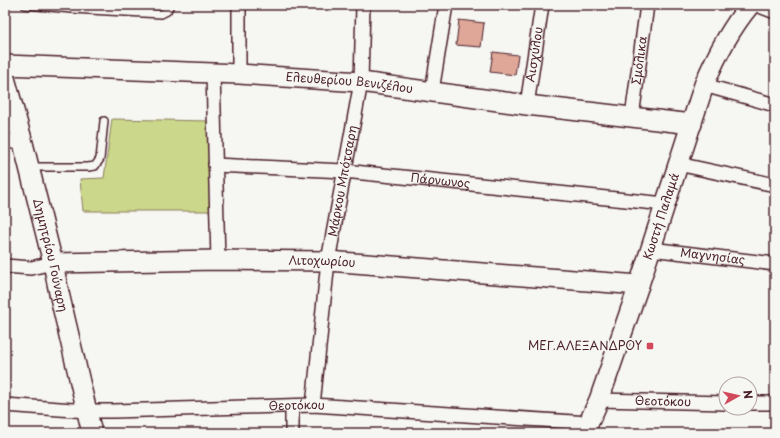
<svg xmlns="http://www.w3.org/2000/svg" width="780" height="438" viewBox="0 0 780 438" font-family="'Playpen Sans',sans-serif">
  <rect width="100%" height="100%" fill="#f6f6f2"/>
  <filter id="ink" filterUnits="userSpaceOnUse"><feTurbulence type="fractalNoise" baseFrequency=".025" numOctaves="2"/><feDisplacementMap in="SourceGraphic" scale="8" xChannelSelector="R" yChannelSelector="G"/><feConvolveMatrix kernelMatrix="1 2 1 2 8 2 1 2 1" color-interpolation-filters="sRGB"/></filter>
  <g filter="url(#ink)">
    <polygon fill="#cbd78a" stroke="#8a7b5a" points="112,119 209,121 212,211 83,211 80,179 104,178"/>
    <g fill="#dea797" stroke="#4a1f2b">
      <polygon points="459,20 484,23 481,47 456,45"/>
      <polygon points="493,52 518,55 515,75 490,72"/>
    </g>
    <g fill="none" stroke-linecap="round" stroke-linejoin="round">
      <g stroke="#4a1f2b" stroke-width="10">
        <g id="lane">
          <polyline points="25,5 72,9 161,14 167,11 170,5"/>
          <polyline points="30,167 88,167 95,166 100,159 104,121"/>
        </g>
      </g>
      <g stroke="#4a1f2b" stroke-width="16">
        <g id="street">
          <polyline points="239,5 239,74"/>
          <polyline points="757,5 775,12"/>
          <polyline points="213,73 218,260"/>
          <polyline points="704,85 775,105"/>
          <polyline points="432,91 446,5"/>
          <path id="s1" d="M527 105 542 5"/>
          <path id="s2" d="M632 117 647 5"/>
          <polyline points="5,141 23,143"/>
          <polyline points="678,164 775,185"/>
          <path id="s3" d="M215 165 344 171 665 204"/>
          <path id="s4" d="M651 249 775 264"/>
          <polyline points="5,266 31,268 53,263"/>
          <path id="s5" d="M599 400 726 403"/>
          <polyline points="750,403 775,403"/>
          <path id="s6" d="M5 405 87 411H114L313 405 589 423"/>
          <path id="s7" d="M313 405 328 261 361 82 363 5"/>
          <polyline points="292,406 292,433"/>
        </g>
      </g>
      <g stroke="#4a1f2b" stroke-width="22">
        <g id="secondary">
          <path id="s8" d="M5 65 239 74 361 82 527 105 692 124"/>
          <path id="s9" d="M5 78 23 143 53 263 59 293 92 433"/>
          <path id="s10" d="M53 263 218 260 328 261 639 285"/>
          <path id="s11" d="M584 433 599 400 639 285 704 85C716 56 729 30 750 5"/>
        </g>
      </g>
      <use href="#lane" stroke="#f6f6f2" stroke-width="7"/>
      <use href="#street" stroke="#f6f6f2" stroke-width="13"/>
      <use href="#secondary" stroke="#f6f6f2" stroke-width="19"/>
    </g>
  </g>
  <rect fill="#d1495b" stroke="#f6f6f2" stroke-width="1.5" x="646" y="342" width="8" height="8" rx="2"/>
  <g text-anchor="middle" stroke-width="4" stroke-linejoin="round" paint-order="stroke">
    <g font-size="12" fill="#4a1f2b" stroke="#f6f6f2">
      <text dy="4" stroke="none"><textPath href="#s1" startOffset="51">Αισχύλου</textPath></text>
      <text dy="4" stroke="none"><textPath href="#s2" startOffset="57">Σμόλικα</textPath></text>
      <text dy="4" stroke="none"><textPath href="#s8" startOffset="345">Ελευθερίου Βενιζέλου</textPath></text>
      <text dy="4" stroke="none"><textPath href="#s7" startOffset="226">Μάρκου Μπότσαρη</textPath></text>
      <text dy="4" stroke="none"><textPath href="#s3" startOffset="226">Πάρνωνος</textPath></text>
      <text dy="4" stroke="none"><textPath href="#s11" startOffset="230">Κωστή Παλαμά</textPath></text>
      <text dy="4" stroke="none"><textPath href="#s9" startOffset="183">Δημητρίου Γούναρη</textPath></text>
      <text dy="4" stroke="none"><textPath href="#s4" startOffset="62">Μαγνησίας</textPath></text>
      <text dy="4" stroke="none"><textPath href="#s10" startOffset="269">Λιτοχωρίου</textPath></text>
      <text dy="4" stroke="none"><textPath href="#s5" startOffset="64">Θεοτόκου</textPath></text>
      <text dy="4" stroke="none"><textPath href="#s6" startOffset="292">Θεοτόκου</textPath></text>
    </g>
    <g font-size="12" fill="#4a1f2b" stroke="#f6f6f2" text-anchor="end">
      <text x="642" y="350">ΜΕΓ.ΑΛΕΞΑΝΔΡΟΥ</text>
    </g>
  </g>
  <rect width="780" height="438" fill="none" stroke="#f6f6f2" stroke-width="20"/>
  <rect x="10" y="10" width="760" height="418" fill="none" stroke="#4a1f2b" stroke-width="1.5" filter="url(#ink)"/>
  <g transform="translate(738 396) rotate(82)"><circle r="19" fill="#f6f6f2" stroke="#b1a0a2"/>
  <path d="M0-3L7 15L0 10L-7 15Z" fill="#d1495b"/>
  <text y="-6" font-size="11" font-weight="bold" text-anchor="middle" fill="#4a1f2b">N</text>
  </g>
</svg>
